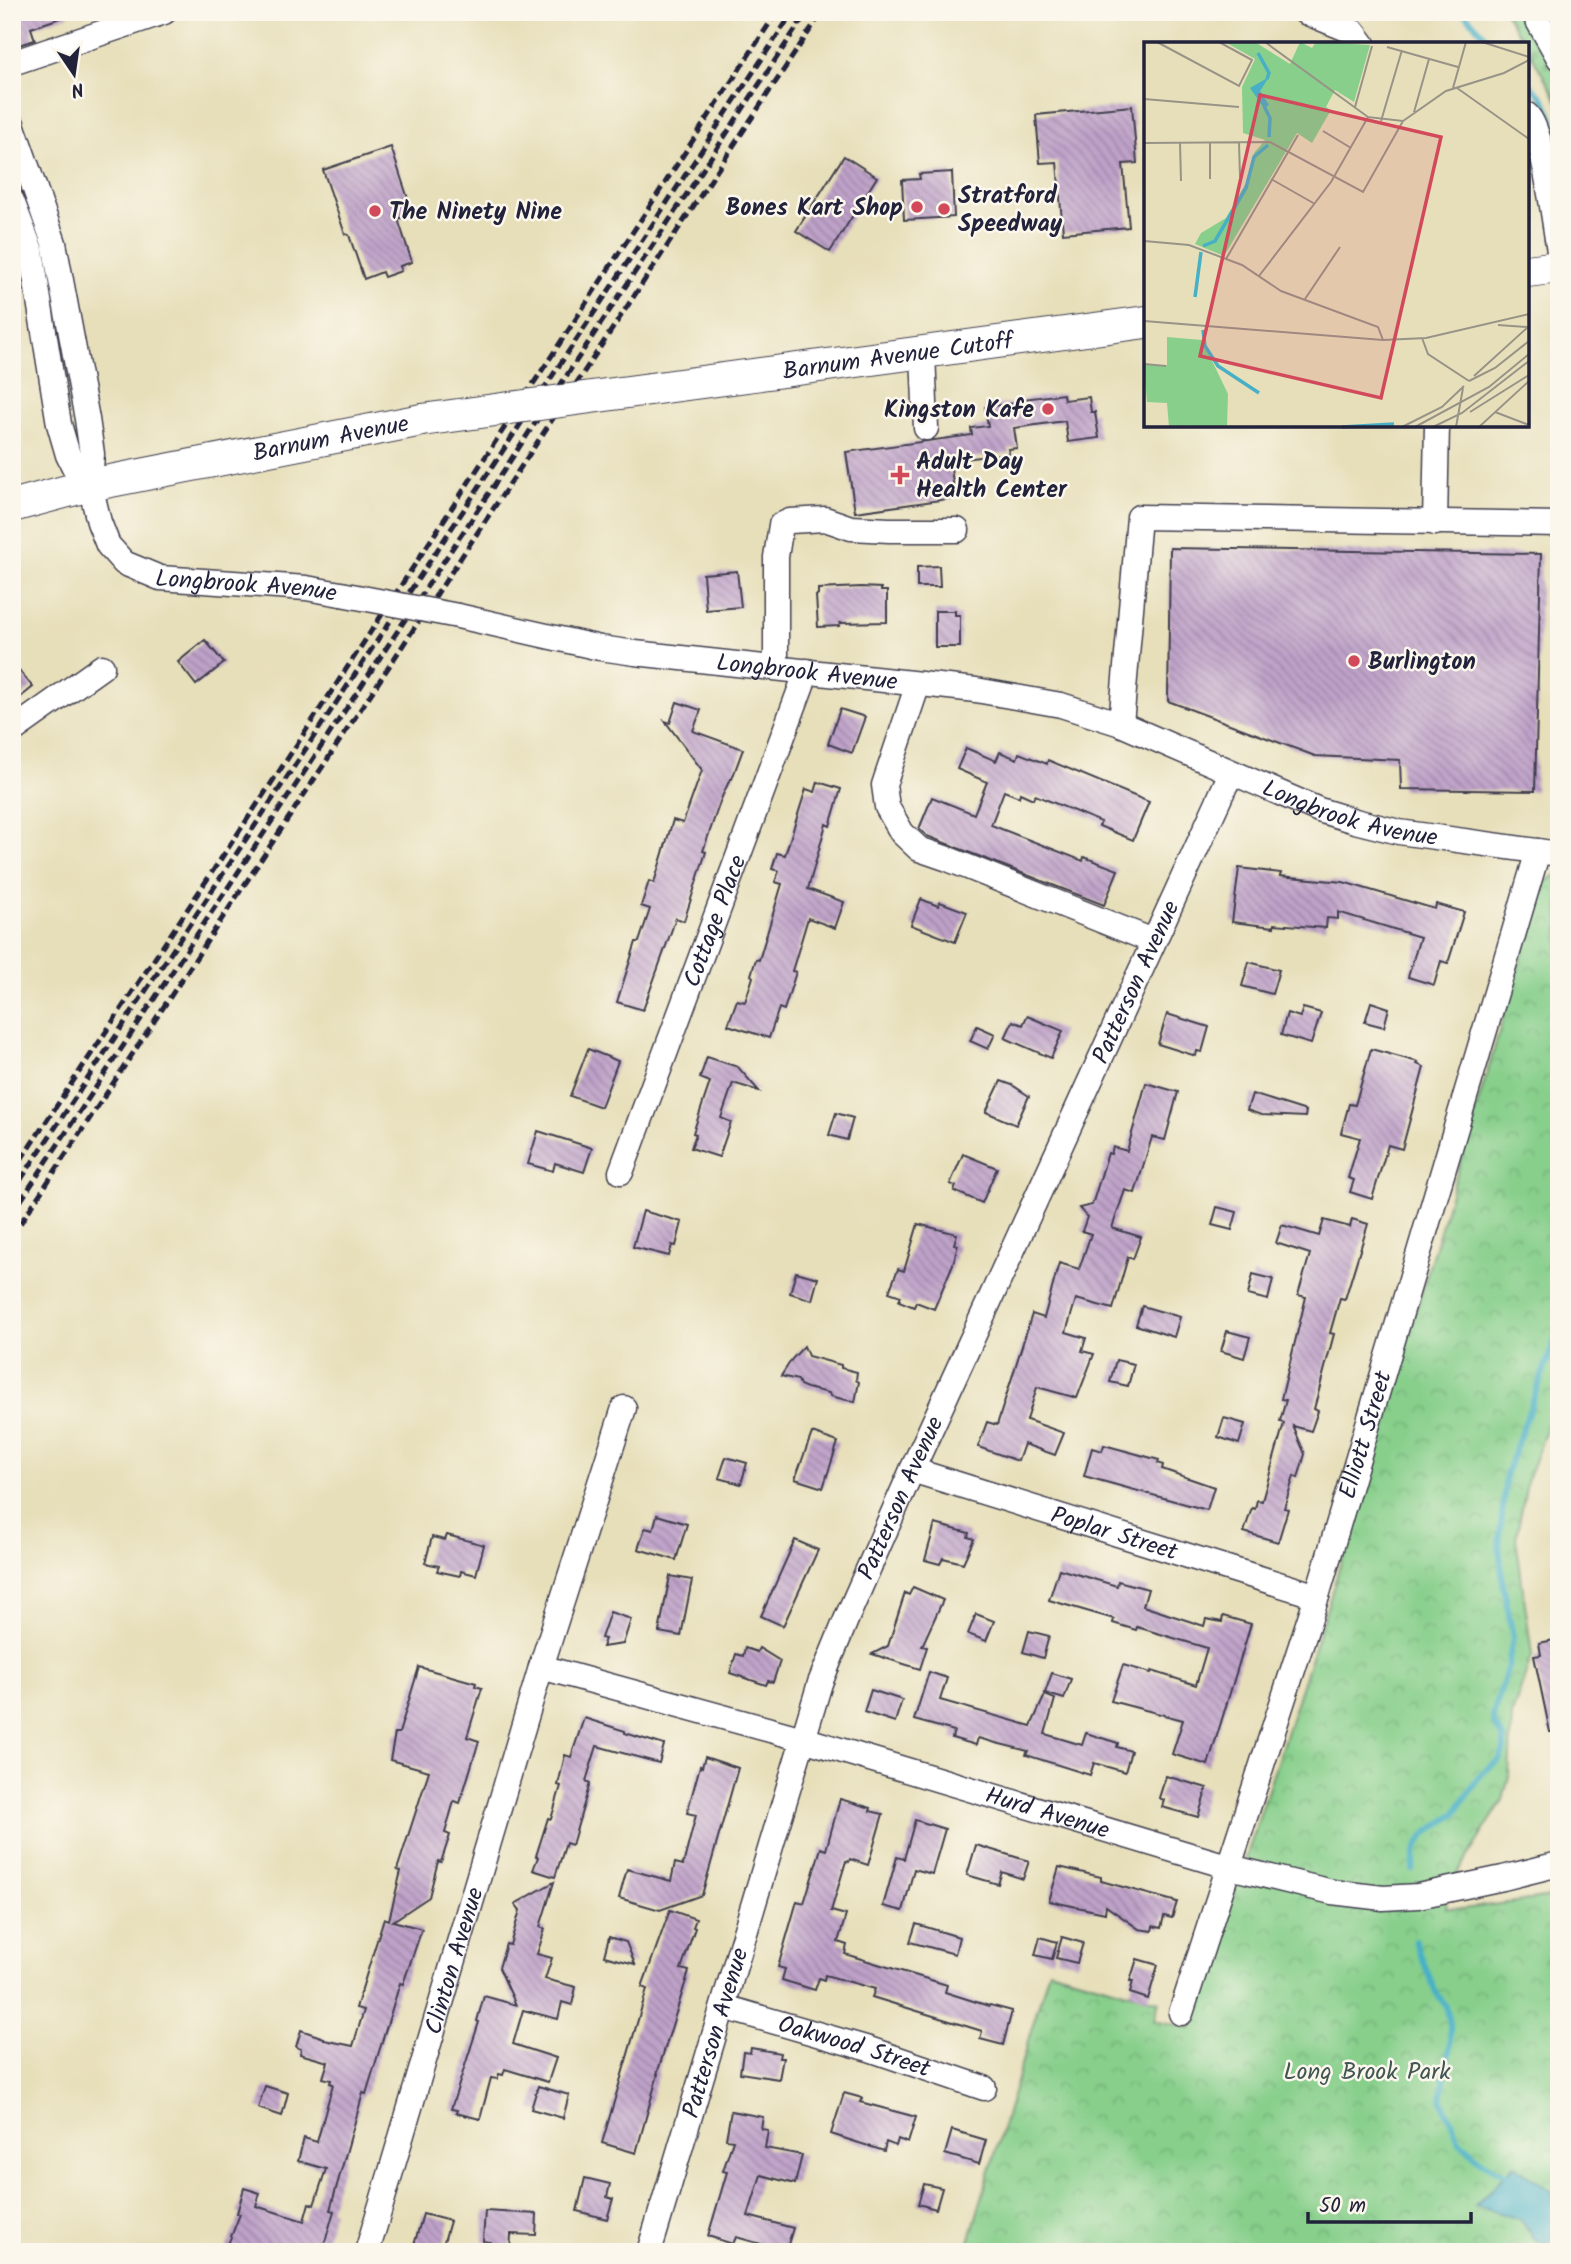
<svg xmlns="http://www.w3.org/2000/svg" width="1571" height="2264" viewBox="0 0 1571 2264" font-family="Kalam,sans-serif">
  <defs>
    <pattern id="cemetery-stones" width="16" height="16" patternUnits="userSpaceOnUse" patternTransform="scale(1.75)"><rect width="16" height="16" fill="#87cf8b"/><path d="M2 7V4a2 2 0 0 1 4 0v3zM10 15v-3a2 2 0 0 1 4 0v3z" fill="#74b179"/></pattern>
    <pattern id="park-crowns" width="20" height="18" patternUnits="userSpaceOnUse" patternTransform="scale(1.75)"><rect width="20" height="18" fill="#87cf8b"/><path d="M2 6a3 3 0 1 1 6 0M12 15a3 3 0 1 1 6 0" fill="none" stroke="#74b179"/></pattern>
    <pattern id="building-back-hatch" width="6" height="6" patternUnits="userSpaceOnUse" patternTransform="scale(1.75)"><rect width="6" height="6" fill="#bfa2c9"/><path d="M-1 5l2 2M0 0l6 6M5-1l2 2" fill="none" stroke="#9b84a4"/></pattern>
  </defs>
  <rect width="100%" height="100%" fill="#fbf7ec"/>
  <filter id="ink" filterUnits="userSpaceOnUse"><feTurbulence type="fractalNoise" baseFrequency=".0143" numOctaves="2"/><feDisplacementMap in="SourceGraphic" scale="14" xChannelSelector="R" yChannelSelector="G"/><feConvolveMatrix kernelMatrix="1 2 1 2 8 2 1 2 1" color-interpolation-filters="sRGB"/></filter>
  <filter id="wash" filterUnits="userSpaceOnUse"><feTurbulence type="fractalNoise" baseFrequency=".00686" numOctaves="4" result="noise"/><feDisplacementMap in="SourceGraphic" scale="28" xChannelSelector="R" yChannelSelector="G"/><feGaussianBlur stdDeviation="1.57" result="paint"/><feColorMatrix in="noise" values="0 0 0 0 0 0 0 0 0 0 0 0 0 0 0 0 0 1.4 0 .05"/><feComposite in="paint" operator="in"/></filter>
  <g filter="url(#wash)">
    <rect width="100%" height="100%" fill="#e7dfba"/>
    <polygon fill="url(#cemetery-stones)" stroke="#547863" stroke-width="2" points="1505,12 1559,12 1559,103 1527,47 1527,44 1525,44"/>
    <polygon fill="url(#park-crowns)" stroke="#547863" stroke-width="2" points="1559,874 1559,1397 1528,1477 1516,1538 1532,1655 1512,1715 1509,1776 1503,1800 1448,1888 1446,1908 1463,1909 1559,1896 1559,2252 966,2252 1049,1970 1159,2001 1154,2020 1191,2028 1331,1595 1544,882"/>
    <polygon fill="#47b0c6" stroke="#346980" stroke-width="2" points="1514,2165 1559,2197 1559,2252 1535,2239 1520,2219 1475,2206"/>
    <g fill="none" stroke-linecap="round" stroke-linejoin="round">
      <g stroke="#47b0c6" stroke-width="6">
        <polyline points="1463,12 1493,44"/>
        <polyline points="1527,81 1544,99 1559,138"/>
        <polyline points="1413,1870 1415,1852 1420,1842 1427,1833 1454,1815 1481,1774 1500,1759 1504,1749 1504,1739 1495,1726 1493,1715 1508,1666 1513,1637 1503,1583 1499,1546 1506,1474 1559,1329"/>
        <polyline points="1415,1941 1435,1991 1446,2006 1450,2023 1450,2044 1441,2099 1460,2142 1481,2161 1510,2177"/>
      </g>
    </g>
    <g id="blocks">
      <g fill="url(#building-back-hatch)">
        <polygon points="12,12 69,12 69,15 31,28 35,40 12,47"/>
        <polygon points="1132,106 1137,163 1123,164 1129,227 1063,233 1057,162 1040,163 1036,115"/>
        <polygon points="391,147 413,214 398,219 412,262 400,266 401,271 384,277 382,272 364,279 349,235 345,234 323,170"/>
        <polygon points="844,156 877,177 830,252 796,231"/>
        <polygon points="952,172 954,217 904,220 902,180 920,179 919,174"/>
        <polygon points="1063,394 1064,400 1089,397 1091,412 1095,412 1099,438 1068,442 1065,421 1014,428 1017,448 1008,449 1009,453 950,461 955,498 855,512 846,452 972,435 971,428 988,426 985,407 1024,402 1023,399"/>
        <polygon points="1170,548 1541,554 1535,791 1401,789 1400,760 1315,756 1168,701"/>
        <polygon points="939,566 940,587 917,587 917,567"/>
        <polygon points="737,571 741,607 706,610 703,574"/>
        <polygon points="861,587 881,588 881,591 887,591 887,622 840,623 839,626 818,627 816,596 818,594 818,589"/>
        <polygon points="935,611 955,611 955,615 960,615 960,647 935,647"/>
        <polygon points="205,640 224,663 196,685 178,662"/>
        <polygon points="12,662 33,687 12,704"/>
        <polygon points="677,702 701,710 693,731 743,749 732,779 730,779 721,799 703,851 706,852 684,921 676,918 643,1010 617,1002 636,942 639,942 650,909 641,906 649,881 654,883 673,820 683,823 702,770 665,721 670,723"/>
        <polygon points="840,709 865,717 852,753 828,744"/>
        <polygon points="966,748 996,761 1000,752 1017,759 1019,753 1047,764 1048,760 1149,802 1133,840 1099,826 1101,822 1035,795 1033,799 1020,793 1019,797 1004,791 991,825 1083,861 1084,857 1118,870 1104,905 927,836 919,829 932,797 974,814 987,782 957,769"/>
        <polygon points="818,782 841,789 830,826 826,824 808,889 844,902 835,928 808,918 792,971 796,972 784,1010 779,1008 769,1038 728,1025 737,1000 745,1002 753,977 751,975 756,959 759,960 782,884 775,882 779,871 772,869 777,853 785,855 806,789 815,792"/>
        <polygon points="1239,868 1281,873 1280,876 1343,882 1435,909 1436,904 1464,912 1448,963 1441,961 1434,985 1408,977 1420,937 1338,912 1338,919 1327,918 1326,928 1274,924 1274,927 1232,922"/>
        <polygon points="921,899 938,906 940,902 967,912 955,942 911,925"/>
        <polygon points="1249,962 1279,970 1272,994 1242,986"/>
        <polygon points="1371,1002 1389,1008 1384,1027 1365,1022"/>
        <polygon points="1303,1008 1321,1013 1311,1044 1281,1035 1287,1013 1300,1017"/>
        <polygon points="1167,1014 1209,1027 1202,1052 1197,1051 1196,1056 1158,1044"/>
        <polygon points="1027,1016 1063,1031 1051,1058 1005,1038 1013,1021 1023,1025"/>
        <polygon points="977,1026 995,1034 988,1049 970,1041"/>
        <polygon points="588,1049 618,1061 601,1107 570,1096"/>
        <polygon points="1371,1049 1418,1062 1417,1064 1424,1067 1402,1149 1388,1145 1372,1199 1350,1192 1354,1180 1348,1178 1360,1138 1341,1133 1349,1104 1355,1105"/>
        <polygon points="707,1057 738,1067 759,1091 733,1083 721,1118 731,1122 719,1157 691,1148 696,1134 693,1133 710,1082 700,1078"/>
        <polygon points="1001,1081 1012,1085 1029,1096 1016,1125 986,1112"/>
        <polygon points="1146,1083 1178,1092 1165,1140 1152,1137 1135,1193 1125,1190 1112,1228 1141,1237 1133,1259 1128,1257 1113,1309 1076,1299 1066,1332 1086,1338 1082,1351 1094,1354 1077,1398 1037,1387 1027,1420 1064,1433 1055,1455 1024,1444 1018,1461 978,1447 987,1422 997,1425 1032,1314 1044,1318 1059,1263 1079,1269 1091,1234 1082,1231 1087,1217 1079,1208 1092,1205 1108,1153 1111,1154 1113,1147 1127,1151"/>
        <polygon points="1252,1094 1306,1111 1305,1117 1261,1115 1247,1110"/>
        <polygon points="836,1113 853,1118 847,1140 829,1135"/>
        <polygon points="538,1131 592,1148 584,1172 555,1163 553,1171 528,1164"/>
        <polygon points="963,1154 997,1168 982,1203 954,1191 956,1186 950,1184"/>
        <polygon points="1217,1207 1237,1212 1232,1230 1212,1225"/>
        <polygon points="643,1211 682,1222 676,1246 672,1245 669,1256 633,1247"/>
        <polygon points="1352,1219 1368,1224 1345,1299 1340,1298 1330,1333 1334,1334 1314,1409 1318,1411 1311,1431 1293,1426 1305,1454 1298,1478 1294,1476 1284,1508 1288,1509 1278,1542 1244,1532 1252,1508 1255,1509 1257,1500 1262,1501 1284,1423 1280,1421 1286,1400 1281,1399 1306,1297 1298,1295 1310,1254 1276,1243 1282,1225 1319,1236 1324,1220 1350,1227"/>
        <polygon points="918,1224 957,1234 954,1244 958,1245 953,1264 934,1309 916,1302 914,1307 899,1301 901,1296 889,1292 898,1269 904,1271"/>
        <polygon points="796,1272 818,1278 812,1300 790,1293"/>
        <polygon points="1253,1274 1273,1279 1268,1300 1248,1295"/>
        <polygon points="1142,1306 1180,1317 1174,1337 1136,1325"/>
        <polygon points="1227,1331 1250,1337 1244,1358 1221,1351"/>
        <polygon points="804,1346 808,1356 841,1365 841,1368 857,1372 856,1380 859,1382 855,1402 830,1396 829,1393 807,1388 800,1385 798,1380 781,1376 792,1359"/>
        <polygon points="1116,1360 1134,1364 1128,1386 1110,1382"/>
        <polygon points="1224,1418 1245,1424 1239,1444 1218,1437"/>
        <polygon points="812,1433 838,1442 823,1488 795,1479"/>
        <polygon points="1104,1445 1159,1460 1158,1463 1163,1465 1162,1469 1214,1487 1207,1510 1084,1476 1092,1448 1102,1451"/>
        <polygon points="726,1457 747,1463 741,1484 719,1478"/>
        <polygon points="657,1515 687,1524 676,1560 638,1549 645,1528 653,1530"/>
        <polygon points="935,1524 969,1533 968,1537 974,1539 963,1563 943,1558 940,1564 925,1560"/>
        <polygon points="447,1535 484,1545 476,1575 461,1571 460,1576 437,1571 439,1566 425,1563 432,1537 445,1540"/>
        <polygon points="795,1540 818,1550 783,1626 761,1616"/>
        <polygon points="1059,1569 1117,1586 1118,1581 1148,1589 1143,1606 1204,1626 1206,1619 1222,1622 1223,1616 1251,1624 1208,1765 1172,1754 1183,1720 1111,1701 1123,1665 1151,1673 1152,1671 1196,1685 1207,1648 1137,1627 1136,1630 1113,1623 1114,1619 1049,1600"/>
        <polygon points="670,1576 692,1580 681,1636 659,1632"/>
        <polygon points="913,1587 943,1600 922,1646 927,1647 920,1669 872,1654 888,1646 905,1593 909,1595"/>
        <polygon points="610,1612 631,1619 623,1644 602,1647 605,1639 601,1638"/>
        <polygon points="976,1614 994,1621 986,1641 968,1634"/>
        <polygon points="1029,1631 1049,1636 1043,1658 1023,1652"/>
        <polygon points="1559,1639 1559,1732 1550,1732 1534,1656 1541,1655 1539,1643"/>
        <polygon points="745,1648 757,1652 759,1648 780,1661 773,1682 768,1681 766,1685 730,1673 736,1654 743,1656"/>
        <polygon points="419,1667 476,1683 475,1686 482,1688 467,1737 479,1741 460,1803 454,1801 445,1833 450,1835 441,1862 438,1861 429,1897 393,1921 422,1929 403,1984 400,1983 366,2094 363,2093 330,2210 334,2211 322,2252 225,2252 240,2214 237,2213 244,2188 260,2193 256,2206 304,2221 309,2203 314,2205 326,2169 298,2161 304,2138 317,2142 333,2084 330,2083 331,2080 323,2078 328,2062 300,2054 301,2049 296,2047 301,2030 324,2038 324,2040 353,2046 364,2010 356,2008 384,1918 389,1920 401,1871 397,1870 429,1771 390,1760 395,1733 399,1733"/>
        <polygon points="929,1672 947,1678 940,1700 1031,1726 1045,1695 1055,1699 1045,1734 1082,1745 1086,1733 1118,1743 1117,1747 1131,1751 1125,1772 1094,1763 1090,1775 1026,1755 1028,1751 996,1743 978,1738 976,1745 952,1738 954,1731 914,1720"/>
        <polygon points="1052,1673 1071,1679 1064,1699 1045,1693"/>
        <polygon points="871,1690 902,1700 895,1722 864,1712"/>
        <polygon points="584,1718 625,1731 625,1733 664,1745 659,1763 597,1746 586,1781 590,1783 572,1845 566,1843 555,1877 533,1870 538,1857 536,1856 548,1818 551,1819 561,1786 558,1785 565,1755 571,1757"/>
        <polygon points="705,1757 738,1768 702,1895 660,1910 619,1898 627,1869 671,1881 675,1863 683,1865 696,1815 687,1813 700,1766 702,1767"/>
        <polygon points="1166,1776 1207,1788 1198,1817 1162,1807 1164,1800 1159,1798"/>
        <polygon points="840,1799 871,1808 870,1811 883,1814 868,1865 850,1859 849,1862 846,1861 831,1911 846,1915 838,1942 847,1945 845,1954 947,1985 945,1992 989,2006 990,2005 1012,2011 1003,2045 980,2039 982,2031 872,1997 875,1989 825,1975 824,1980 819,1978 815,1990 782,1980 785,1969 778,1967 797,1901 804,1903 821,1848 826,1850"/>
        <polygon points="915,1820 945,1829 932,1874 914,1869 903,1911 883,1906 897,1857 904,1859"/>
        <polygon points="976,1845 1029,1861 1023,1879 1002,1872 998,1884 967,1875"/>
        <polygon points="1059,1867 1101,1877 1101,1881 1177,1902 1172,1918 1164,1916 1161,1928 1153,1926 1152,1931 1139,1929 1106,1906 1105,1913 1049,1901"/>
        <polygon points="554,1882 540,1927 545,1929 537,1954 552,1958 545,1979 576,1987 572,2005 562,2002 558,2019 523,2010 513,2044 556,2058 548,2082 505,2069 503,2075 499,2074 497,2079 491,2078 480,2119 456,2113 457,2110 451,2109 479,2022 477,2021 484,1996 516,2005 499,1968 506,1944 510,1945 520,1910 515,1904"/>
        <polygon points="670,1910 696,1919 693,1927 695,1928 681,1969 689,1971 657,2074 658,2074 636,2153 602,2143 647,1989 642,1987"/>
        <polygon points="916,1924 959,1937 955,1954 910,1942"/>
        <polygon points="609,1937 626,1942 635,1964 604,1956"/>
        <polygon points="1040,1937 1057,1942 1052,1959 1035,1955"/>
        <polygon points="1062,1937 1083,1943 1077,1963 1056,1958"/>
        <polygon points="1137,1959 1158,1965 1148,1999 1130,1993 1133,1981 1130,1981"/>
        <polygon points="751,2048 780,2053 779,2058 783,2058 779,2079 740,2073 743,2052 750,2053"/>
        <polygon points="265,2086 288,2093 282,2116 258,2108"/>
        <polygon points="538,2086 569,2095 563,2118 531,2109"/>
        <polygon points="844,2093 862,2098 860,2102 916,2117 908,2143 898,2139 896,2146 886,2142 884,2151 831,2134"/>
        <polygon points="731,2111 763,2117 761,2129 768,2130 765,2148 802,2155 795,2184 761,2175 748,2216 793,2228 786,2251 736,2237 733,2244 708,2236 727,2172 723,2171 733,2140 726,2139"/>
        <polygon points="952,2130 986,2140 979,2164 945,2154"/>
        <polygon points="585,2178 610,2184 607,2197 613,2199 607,2219 577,2211"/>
        <polygon points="924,2184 942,2188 936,2209 918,2204"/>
        <polygon points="485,2211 537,2214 536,2235 511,2234 510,2252 490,2251 491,2242 483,2241"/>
        <polygon points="423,2214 450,2221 441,2252 412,2252"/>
      </g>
    </g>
  </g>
  <g filter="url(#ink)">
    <use href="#blocks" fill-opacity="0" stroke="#403e4e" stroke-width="2"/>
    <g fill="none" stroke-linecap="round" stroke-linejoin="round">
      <g stroke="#403e4e" stroke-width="27">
        <g id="minor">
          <polyline points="1305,12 1354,32 1363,44"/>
          <polyline points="1533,12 1559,58"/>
          <polyline points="12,63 164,12"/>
          <path d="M1527 115C1544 131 1554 224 1559 251"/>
          <path id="s1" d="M12 124 54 243 87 419 92 454 90 485 99 522 108 545 124 563 160 578 306 588 341 594"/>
          <polyline points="12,201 31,251 59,424 68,455 75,469 90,485"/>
          <polyline points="923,352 926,428"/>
          <polyline points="1435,523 1437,425"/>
          <path id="s2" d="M458 616 600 648 635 653 976 690 1061 705 1121 724 1319 810 1355 821 1399 832 1559 854"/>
          <polyline points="776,667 776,557 781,525 790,521 825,519 851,528 889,530 957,530"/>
          <polyline points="918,684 884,785 887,807 902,833 919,849 948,859 1153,941"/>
          <polyline points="1121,724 1139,517 1559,524"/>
          <polyline points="12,731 102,667"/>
          <path id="s3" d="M621 1172 807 671"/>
          <path id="s4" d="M912 1470 1317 1596"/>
          <path id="s5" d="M541 1667 803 1739 1230 1867 1332 1892 1383 1898 1418 1896 1503 1878 1559 1864"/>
          <path id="s6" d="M724 2007 869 2049 984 2088"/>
          <path id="s7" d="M1181 2013 1317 1596 1538 851"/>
          <path id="s8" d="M367 2252 541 1667 624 1408"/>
          <path id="s9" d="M649 2252 820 1683 848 1615 912 1470 1231 773"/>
        </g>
      </g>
      <g stroke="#403e4e" stroke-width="34">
        <g id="major">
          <polyline points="1527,271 1559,267"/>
          <path id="s10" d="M650 389 1146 322"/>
          <path id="s11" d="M12 506 90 485 422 420"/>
        </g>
      </g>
      <use href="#minor" stroke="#fff" stroke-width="24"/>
      <use href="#major" stroke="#fff" stroke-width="32"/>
      <g stroke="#22223b" stroke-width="5" stroke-dasharray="10 5" stroke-linecap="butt">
        <polyline points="12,1173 282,767 777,12"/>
        <polyline points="12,1193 793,12"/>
        <polyline points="12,1214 807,12"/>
        <polyline points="12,1236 822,12"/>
      </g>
      <g stroke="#403e4e" stroke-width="27" stroke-linecap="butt">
        <polyline id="minor-bridge" points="341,594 458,616"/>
      </g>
      <g stroke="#403e4e" stroke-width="34" stroke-linecap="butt">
        <polyline id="major-bridge" points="422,420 650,389"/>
      </g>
      <use href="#minor-bridge" stroke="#fff" stroke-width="24"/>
      <use href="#major-bridge" stroke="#fff" stroke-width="32"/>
    </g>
  </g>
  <g fill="#d1495b" stroke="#fbf7ec" stroke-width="2.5">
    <circle cx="917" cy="207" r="7"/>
    <circle cx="944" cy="209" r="7"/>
    <circle cx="375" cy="211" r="7"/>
    <circle cx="1048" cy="409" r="7"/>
    <path d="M896.5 464.5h7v7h7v7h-7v7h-7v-7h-7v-7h7z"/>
    <circle cx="1354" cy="661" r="7"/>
  </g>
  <g text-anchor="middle" stroke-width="5" stroke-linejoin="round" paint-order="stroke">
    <g font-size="24" font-weight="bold" fill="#22223b" stroke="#fbf7ec" text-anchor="start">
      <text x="958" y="203">Stratford<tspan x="958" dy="28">Speedway</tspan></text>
      <text x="903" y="215" text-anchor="end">Bones Kart Shop</text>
      <text x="389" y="219">The Ninety Nine</text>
      <text x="1034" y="417" text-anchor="end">Kingston Kafe</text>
      <text x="916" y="469">Adult Day<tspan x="916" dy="28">Health Center</tspan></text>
      <text x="1368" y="669">Burlington</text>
    </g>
    <g font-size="24" fill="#22223b" stroke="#fbf7ec">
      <text dy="8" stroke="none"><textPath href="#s10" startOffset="250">Barnum Avenue Cutoff</textPath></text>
      <text dy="8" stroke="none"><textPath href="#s11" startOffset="326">Barnum Avenue</textPath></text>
      <text dy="8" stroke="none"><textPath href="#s1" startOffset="584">Longbrook Avenue</textPath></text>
      <text dy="8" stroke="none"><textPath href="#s2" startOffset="354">Longbrook Avenue</textPath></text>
      <text dy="8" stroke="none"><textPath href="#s2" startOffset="920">Longbrook Avenue</textPath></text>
      <text dy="8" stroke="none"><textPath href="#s3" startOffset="268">Cottage Place</textPath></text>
      <text dy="8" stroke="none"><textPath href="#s9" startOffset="1363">Patterson Avenue</textPath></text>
      <text dy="8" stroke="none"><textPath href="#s7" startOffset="607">Elliott Street</textPath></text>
      <text dy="8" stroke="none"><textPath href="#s9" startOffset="796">Patterson Avenue</textPath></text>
      <text dy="8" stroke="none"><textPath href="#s4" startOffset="212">Poplar Street</textPath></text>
      <text dy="8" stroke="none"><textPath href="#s5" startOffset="527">Hurd Avenue</textPath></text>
      <text dy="8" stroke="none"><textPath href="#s8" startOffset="304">Clinton Avenue</textPath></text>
      <text dy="8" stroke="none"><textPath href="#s9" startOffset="229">Patterson Avenue</textPath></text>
      <text dy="8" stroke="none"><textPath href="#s6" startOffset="136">Oakwood Street</textPath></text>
    </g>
    <g font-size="24" fill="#405653" stroke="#fbf7ec">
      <text x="1367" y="2079">Long Brook Park</text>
    </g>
  </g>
  <g transform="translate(1144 42)">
    <rect width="385" height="385" fill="#e7dfba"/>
    <path d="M23 295 58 298 84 352 83 385H25L23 361 3 360 0 323H23Z" fill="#87cf8b"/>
    <path d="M81 0H111L146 22 156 0 168 6 172 0 226 3 210 60 191 48 182 65 187 68 168 101 153 91 80 214 51 202 57 191 82 176 103 139 110 111 121 98 99 91 98 45 111 17Z" fill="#87cf8b"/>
    <path d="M125 35 116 49 125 63 120 66 106 46Z" fill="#47b0c6"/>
    <path fill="none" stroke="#47b0c6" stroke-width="3.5" d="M114 11 125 31 123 37M120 64 126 76 125 95M59 204 71 199 102 146 110 115 124 103M51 255 57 210M59 288 61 304 74 324 115 351M198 385 250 382"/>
    <path fill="none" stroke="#989387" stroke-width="2" d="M13 0 95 44 108 18 75 0M121 0 224 75M338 0 385 15M243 5 314 25M309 46 322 0M313 46 385 97M0 57 95 65M211 65 228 4M270 70 285 17M237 79 258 8M179 89 207 106M66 100V137M95 100 96 135M0 101 126 100 219 150 259 79M36 101 37 139M127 137 171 162M0 199 45 203 98 223 137 249 234 285 239 298M82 217 154 93M115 234 187 140 224 75 259 79 302 49 360 31 385 18M161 257 196 205M0 279 239 298 282 296 385 272M354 283 383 285M278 296 284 312 325 339M0 322 22 324M330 334 385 284M325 339 351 326 385 299M326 370 385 333M351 370 385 383M258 385 298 365 320 344M271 385 345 345 385 312M289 385 318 371 385 319M312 385 319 346M335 385 385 339"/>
    <path fill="#d1495b" fill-opacity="0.15" stroke="#d1495b" stroke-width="3.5" d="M116 53 297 95 237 356 56 314Z"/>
    <rect width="385" height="385" fill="none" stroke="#22223b" stroke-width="3.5"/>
  </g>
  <rect width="1571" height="2264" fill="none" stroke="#fbf7ec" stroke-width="42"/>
  <g transform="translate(74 74) rotate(167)" stroke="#fbf7ec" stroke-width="5" paint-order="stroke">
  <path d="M0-5L12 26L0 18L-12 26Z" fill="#22223b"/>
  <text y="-10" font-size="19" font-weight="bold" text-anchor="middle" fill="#22223b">N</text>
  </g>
  <path d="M1308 2212v10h163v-10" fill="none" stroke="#22223b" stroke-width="3.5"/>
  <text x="1319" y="2212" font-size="21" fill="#22223b" stroke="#fbf7ec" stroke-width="5" paint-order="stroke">50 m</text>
</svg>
